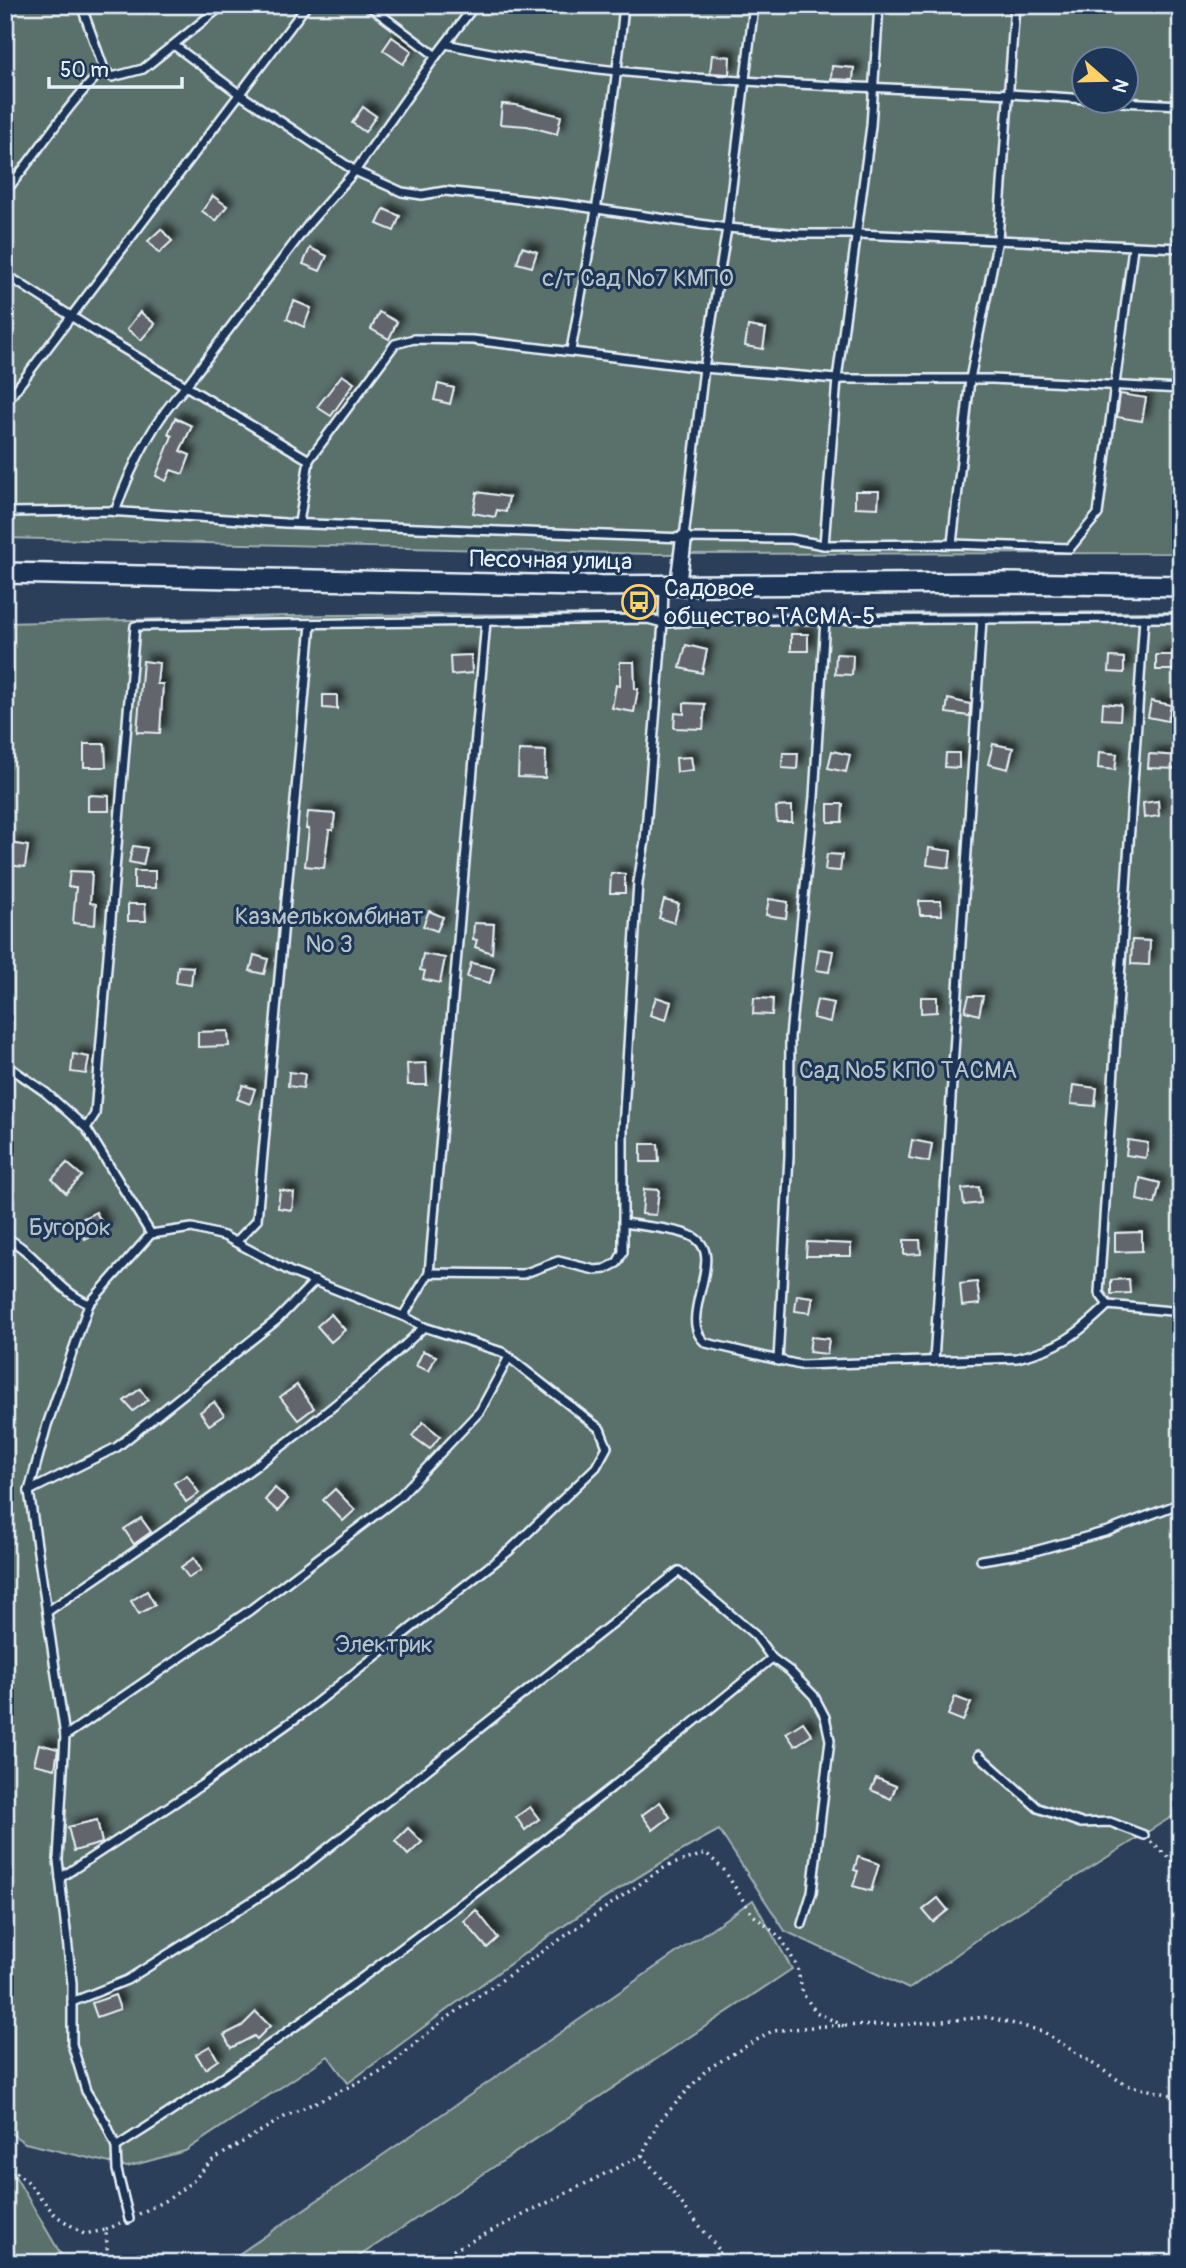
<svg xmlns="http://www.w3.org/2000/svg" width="1186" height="2268" viewBox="0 0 1186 2268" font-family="Pangolin,sans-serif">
  <defs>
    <filter id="shadow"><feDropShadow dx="6" dy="-6" stdDeviation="3.5" flood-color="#0009"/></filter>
  </defs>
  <rect width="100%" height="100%" fill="#2b3f5b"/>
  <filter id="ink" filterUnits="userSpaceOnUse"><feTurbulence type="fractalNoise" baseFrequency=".0143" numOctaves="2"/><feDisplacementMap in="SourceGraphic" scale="14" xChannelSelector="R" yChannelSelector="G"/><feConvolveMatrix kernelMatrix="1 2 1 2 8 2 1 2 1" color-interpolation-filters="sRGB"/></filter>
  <g filter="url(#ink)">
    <g fill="#5a6f6b" stroke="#a1b0b2" stroke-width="2" fill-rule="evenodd">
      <path d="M5 5H1181V553L653 554 5 538ZM1084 60H1126V102H1084Z"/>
      <path d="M1181 612V1811L989 1931 909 1989 785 1931 719 1830C587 1901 468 1995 348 2083L328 2056 185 2151 127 2167 25 2143 5 2129V623L332 615Z"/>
      <polygon points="753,1900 792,1969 349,2263 226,2263"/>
      <polygon points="5,2159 66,2263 5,2263"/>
    </g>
    <g fill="#62666c" stroke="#e8f1f8" stroke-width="2" filter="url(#shadow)">
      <polygon points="392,37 412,51 403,64 383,50"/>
      <polygon points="712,55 730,57 729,74 710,73"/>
      <polygon points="832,66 854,68 853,80 831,79"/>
      <polygon points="502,104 516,105 561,116 557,134 527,126 500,124"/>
      <polygon points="363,107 376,116 365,132 352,123"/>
      <polygon points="213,196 227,206 216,221 202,211"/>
      <polygon points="384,209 400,216 394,231 377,224"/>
      <polygon points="161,229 172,241 159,253 148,241"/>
      <polygon points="522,247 537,252 532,267 517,263"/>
      <polygon points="310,248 327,256 320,271 303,264"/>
      <polygon points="294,301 311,308 304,327 287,319"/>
      <polygon points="140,312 155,324 141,340 127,329"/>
      <polygon points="379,312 397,322 389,339 371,329"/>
      <polygon points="748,326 766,329 763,349 745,346"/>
      <polygon points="342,375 354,383 331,416 317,407"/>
      <polygon points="438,384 454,388 450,404 434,400"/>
      <polygon points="1120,394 1146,398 1142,421 1117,417"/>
      <polygon points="175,418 192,426 180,451 190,455 183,474 171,470 166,481 156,476 172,436 168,434"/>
      <polygon points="855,491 879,491 878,508 855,507"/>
      <polygon points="477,492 509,497 506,512 497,510 495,517 473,513"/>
      <rect x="791" y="634" width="17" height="17"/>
      <polygon points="686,645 707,650 702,673 680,668"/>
      <polygon points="836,654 853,655 852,675 835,674"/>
      <polygon points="471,655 472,673 451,675 450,656"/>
      <polygon points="1156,655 1173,655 1174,670 1156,670"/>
      <polygon points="1110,657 1124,658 1124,673 1109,672"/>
      <polygon points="143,661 159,663 157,684 163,684 160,733 137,732"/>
      <polygon points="620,662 634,662 635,689 638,689 634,712 612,708 616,685 620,686"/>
      <polygon points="323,695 337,695 337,709 323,708"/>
      <polygon points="948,699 970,704 970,716 946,713"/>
      <polygon points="1151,701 1171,705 1168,721 1148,717"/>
      <polygon points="684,703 705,704 703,729 674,728 675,713 684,714"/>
      <polygon points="1103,703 1121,705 1120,720 1102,719"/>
      <polygon points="84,744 105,744 106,767 84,767"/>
      <polygon points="993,744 1013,748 1008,769 988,764"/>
      <polygon points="519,750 546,751 545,778 518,777"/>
      <polygon points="832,751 850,755 846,772 828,768"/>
      <polygon points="1099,752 1117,754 1115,770 1098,768"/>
      <polygon points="783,753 798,753 797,769 782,768"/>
      <polygon points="946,753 959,753 959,768 945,767"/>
      <polygon points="1149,754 1181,756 1181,769 1148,768"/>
      <polygon points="691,757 693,770 677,772 676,758"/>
      <polygon points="88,795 109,796 109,811 88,811"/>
      <polygon points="1158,801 1159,816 1144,818 1143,803"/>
      <polygon points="828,804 843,804 842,822 828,822"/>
      <polygon points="792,806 792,822 777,822 776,807"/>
      <polygon points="308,812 335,814 333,830 329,830 324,868 305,866 309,829 306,829"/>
      <polygon points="10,843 28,846 25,867 7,865"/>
      <polygon points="133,846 147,848 143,865 129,862"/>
      <polygon points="929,848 951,851 949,868 927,865"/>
      <polygon points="827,854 842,855 840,871 825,870"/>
      <polygon points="70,871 92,872 90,903 96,904 95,925 73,923 76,887 68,887"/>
      <rect x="134" y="871" width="21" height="17"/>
      <polygon points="611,873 625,874 625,893 610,893"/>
      <polygon points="769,899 788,902 786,918 766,915"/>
      <polygon points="664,900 679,904 674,923 659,918"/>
      <polygon points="919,901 941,901 942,915 920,915"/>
      <polygon points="128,904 145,904 146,921 128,921"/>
      <polygon points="429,911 443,917 437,931 423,926"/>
      <polygon points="474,923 494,924 492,953 475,947 477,940 473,939"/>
      <polygon points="1132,940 1150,941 1149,965 1131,964"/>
      <polygon points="819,949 833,951 829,972 816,970"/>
      <polygon points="423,954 445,958 440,983 423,979 425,971 420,970"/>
      <polygon points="254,955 268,959 264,974 250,971"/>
      <polygon points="471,963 494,968 490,983 467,977"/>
      <polygon points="178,966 193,967 191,985 176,983"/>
      <polygon points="969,996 983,996 979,1015 965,1011"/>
      <polygon points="656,997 671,1002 666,1020 650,1015"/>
      <polygon points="921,997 937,997 937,1012 921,1013"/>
      <polygon points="754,998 773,999 772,1015 753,1014"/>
      <polygon points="817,1000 834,1003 830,1022 813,1018"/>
      <polygon points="228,1031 229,1046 198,1047 198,1032"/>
      <polygon points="73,1054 89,1057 86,1074 71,1072"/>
      <polygon points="426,1063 427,1085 408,1085 407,1064"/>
      <polygon points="289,1072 305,1074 303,1088 288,1086"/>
      <polygon points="243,1085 255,1089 250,1104 237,1099"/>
      <polygon points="1073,1085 1097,1088 1095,1106 1071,1104"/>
      <polygon points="912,1140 932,1144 929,1162 909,1158"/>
      <polygon points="1128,1140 1148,1143 1146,1158 1126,1155"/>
      <polygon points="641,1144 658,1144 659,1162 641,1162"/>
      <polygon points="67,1163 82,1176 66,1193 52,1179"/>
      <polygon points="1140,1178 1160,1183 1155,1204 1137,1200"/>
      <polygon points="979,1187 981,1203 964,1205 962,1189"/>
      <polygon points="644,1189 659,1190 656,1215 642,1214"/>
      <polygon points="280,1190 294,1193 292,1210 278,1208"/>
      <polygon points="96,1212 105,1229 85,1239 76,1222"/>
      <polygon points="1142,1232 1142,1251 1115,1252 1115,1233"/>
      <polygon points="904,1240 920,1240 921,1254 904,1255"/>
      <polygon points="807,1242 851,1244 851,1256 806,1256"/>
      <polygon points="1129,1279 1130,1293 1111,1294 1111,1280"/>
      <polygon points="977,1282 980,1304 962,1306 960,1284"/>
      <polygon points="797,1295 813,1297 810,1313 795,1311"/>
      <polygon points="331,1314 345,1330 331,1342 317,1326"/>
      <polygon points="811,1337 829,1339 827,1354 809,1352"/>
      <polygon points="423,1351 436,1356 429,1371 416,1366"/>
      <polygon points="297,1385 314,1408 298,1420 280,1397"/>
      <polygon points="140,1389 148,1400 133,1411 124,1401"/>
      <polygon points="214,1402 224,1415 209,1425 200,1412"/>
      <polygon points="423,1422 440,1436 430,1449 412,1436"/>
      <polygon points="187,1475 199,1493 186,1502 174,1483"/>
      <polygon points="275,1488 288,1499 278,1511 265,1500"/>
      <polygon points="335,1489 355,1510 343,1521 323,1500"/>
      <polygon points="141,1518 151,1532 134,1544 124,1529"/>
      <polygon points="194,1558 201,1570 189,1578 181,1567"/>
      <polygon points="147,1591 155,1605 139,1614 131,1601"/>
      <polygon points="955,1697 971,1703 963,1721 948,1715"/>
      <polygon points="803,1722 812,1735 795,1746 786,1733"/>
      <polygon points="39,1744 58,1749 55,1769 34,1764"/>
      <polygon points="876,1778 896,1786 891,1799 871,1790"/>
      <polygon points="660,1802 670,1817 653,1830 642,1815"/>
      <polygon points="530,1807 539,1819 525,1830 516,1817"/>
      <polygon points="97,1820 102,1843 74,1851 68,1827"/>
      <polygon points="408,1828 422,1842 408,1855 395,1841"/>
      <polygon points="858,1857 879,1864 871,1891 853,1886 858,1871 854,1870"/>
      <polygon points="938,1898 948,1910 933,1922 923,1910"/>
      <polygon points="476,1910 498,1938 487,1948 464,1921"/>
      <polygon points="115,1995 120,2009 97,2017 92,2003"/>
      <polygon points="256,2012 270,2026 257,2039 254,2036 231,2048 224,2035 242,2026"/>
      <polygon points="210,2046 218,2060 205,2069 196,2054"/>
    </g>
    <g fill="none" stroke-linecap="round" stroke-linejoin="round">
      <g stroke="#e8f1f8" stroke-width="12">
        <g id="lane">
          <polyline points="81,5 104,69 112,77 143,69 223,5"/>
          <polyline points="368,5 436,56"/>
          <path d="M446 44C656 90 872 82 1084 99"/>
          <polyline points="175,46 238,93 355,171 402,192 422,195 445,191 563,204 727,228 799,234 858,234 1181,248"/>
          <polyline points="1121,102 1181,105"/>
          <path d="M5 192C39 152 66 105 104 69"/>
          <polyline points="5,274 99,334 309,460"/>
          <path d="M571 350C592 236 613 121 624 5"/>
          <polyline points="5,404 307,5"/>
          <polyline points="5,512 108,511 285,523 684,538 704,368 727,228 754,5"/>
          <path d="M115 512C131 466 152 422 186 386L311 221 355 171 436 56 475 5"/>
          <polyline points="299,523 309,460 395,344 414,339 473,340 704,368 837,379 992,379 1181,389"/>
          <polyline points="684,538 791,539 824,545 952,544 1070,548 1098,514 1133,247"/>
          <polyline points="952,544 970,379 998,239 1015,5"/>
          <polyline points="824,545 837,379 871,126 879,5"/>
          <polyline points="5,1064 45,1092 86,1128 151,1234"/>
          <polyline points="86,1128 95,1114 135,626 648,619 663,623 731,620 1181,618"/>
          <path d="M624 1223C643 1226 671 1228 689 1235 733 1252 673 1318 706 1343L800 1365 1017 1358C1060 1348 1077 1335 1108 1305L1181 1312"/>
          <path d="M5 1237C39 1254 54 1289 89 1304L47 1425 29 1491 65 1736 58 1860 72 1983V2044L86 2091 106 2123 116 2147 117 2170 129 2219"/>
          <polyline points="236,1242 257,1220 311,624"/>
          <polyline points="429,1273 486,621"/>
          <polyline points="1108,1305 1099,1293 1144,618"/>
          <polyline points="403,1316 429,1273 523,1274 558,1261 595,1270 605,1269 617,1263 623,1252 623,1129 638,882 645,841 663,623 664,586"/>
          <polyline points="778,1361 789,1156 790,1037 814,797 825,619"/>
          <polyline points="934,1361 982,619"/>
          <polyline points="29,1491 117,1447 277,1320 315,1281"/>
          <polyline points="981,1560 1031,1552 1108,1531 1181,1503"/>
          <path d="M47 1612C177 1522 309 1436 424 1327"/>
          <polyline points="65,1736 250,1610 399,1497 480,1411 509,1357"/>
          <polyline points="979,1755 1038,1808 1081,1823 1110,1822 1144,1835"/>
          <polyline points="60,1878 203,1784 306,1711 510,1550 596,1467 607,1447 600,1429 502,1352 424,1327 403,1316 291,1272 224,1236 192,1228 151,1234 89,1304"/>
          <polyline points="72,2002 127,1980 295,1874 679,1571 755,1635 772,1658 790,1671 814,1696 825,1717 830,1740 812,1892 802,1924"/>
          <path d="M116 2147C242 2068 362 1979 480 1889 579 1814 676 1738 772 1658"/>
        </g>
      </g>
      <g stroke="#e8f1f8" stroke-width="19">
        <polyline id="street" points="678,585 684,538"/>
      </g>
      <g stroke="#e8f1f8" stroke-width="24">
        <polyline id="secondary" points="5,573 579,586 1007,583 1181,586"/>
      </g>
      <g stroke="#e8f1f8" stroke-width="3.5" stroke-dasharray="2 5" stroke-linecap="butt">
        <polyline points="1151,1842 1181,1868"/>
        <polyline points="642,2155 721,2252 704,2263"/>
        <polyline points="5,2163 27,2181 55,2215 84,2234 106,2230 108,2263"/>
        <path d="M139 2214 170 2198 193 2181 211 2161 286 2116 383 2071 440 2023 657 1872C673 1862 689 1860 706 1853L724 1870 752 1914 781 1938 797 1966 803 1994 816 2012 844 2026"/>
        <polyline points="106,2230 120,2223"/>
        <polyline points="5,2248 14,2263"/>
        <polyline points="428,2263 642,2155 657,2124 707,2069 772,2031 823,2026 898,2025 987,2017 1042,2031 1126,2085 1181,2097"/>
      </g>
      <use href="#lane" stroke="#1d3557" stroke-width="7"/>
      <use href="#street" stroke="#1d3557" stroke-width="14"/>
      <use href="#secondary" stroke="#1d3557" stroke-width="19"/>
    </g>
  </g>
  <defs>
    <g id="bus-ring" transform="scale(1.75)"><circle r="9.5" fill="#1d3557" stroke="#ffd166" stroke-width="1.5"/><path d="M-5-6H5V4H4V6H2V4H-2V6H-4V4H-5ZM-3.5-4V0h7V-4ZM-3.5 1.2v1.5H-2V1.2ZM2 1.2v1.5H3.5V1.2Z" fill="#ffd166"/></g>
  </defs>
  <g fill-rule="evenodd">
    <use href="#bus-ring" x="639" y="602"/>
  </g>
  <g text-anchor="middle" stroke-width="6" stroke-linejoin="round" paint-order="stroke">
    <g font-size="24" fill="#b6c4c7" stroke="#1d3557">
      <text x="638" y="286">с/т Сад №7 КМПО</text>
      <text x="329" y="924">Казмелькомбинат<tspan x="329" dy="28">№ 3</tspan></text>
      <text x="908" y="1078">Сад №5 КПО ТАСМА</text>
      <text x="70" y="1235">Бугорок</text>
      <text x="384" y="1652">Электрик</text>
    </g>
    <g font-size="24" fill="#e8f1f8" stroke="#1d3557">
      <text transform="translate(551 560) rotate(1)" y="8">Песочная улица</text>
    </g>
    <g font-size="24" fill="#e8f1f8" stroke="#1d3557" text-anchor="start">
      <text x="664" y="596">Садовое<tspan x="664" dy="28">общество ТАСМА-5</tspan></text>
    </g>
  </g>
  <rect width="1186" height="2268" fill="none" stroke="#1d3557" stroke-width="28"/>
  <rect x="14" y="14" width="1158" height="2240" fill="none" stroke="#e8f1f8" stroke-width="2.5" filter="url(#ink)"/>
  <g transform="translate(1105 80) rotate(110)"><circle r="33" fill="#1d3557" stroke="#6e8097" stroke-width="2"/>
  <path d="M0-5L12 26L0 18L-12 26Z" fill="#ffd166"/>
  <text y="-10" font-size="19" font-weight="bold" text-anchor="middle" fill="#e8f1f8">N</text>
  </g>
  <path d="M49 77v10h133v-10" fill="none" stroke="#e8f1f8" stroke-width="3.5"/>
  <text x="60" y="77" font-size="21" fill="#e8f1f8" stroke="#1d3557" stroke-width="5" paint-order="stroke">50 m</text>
</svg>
